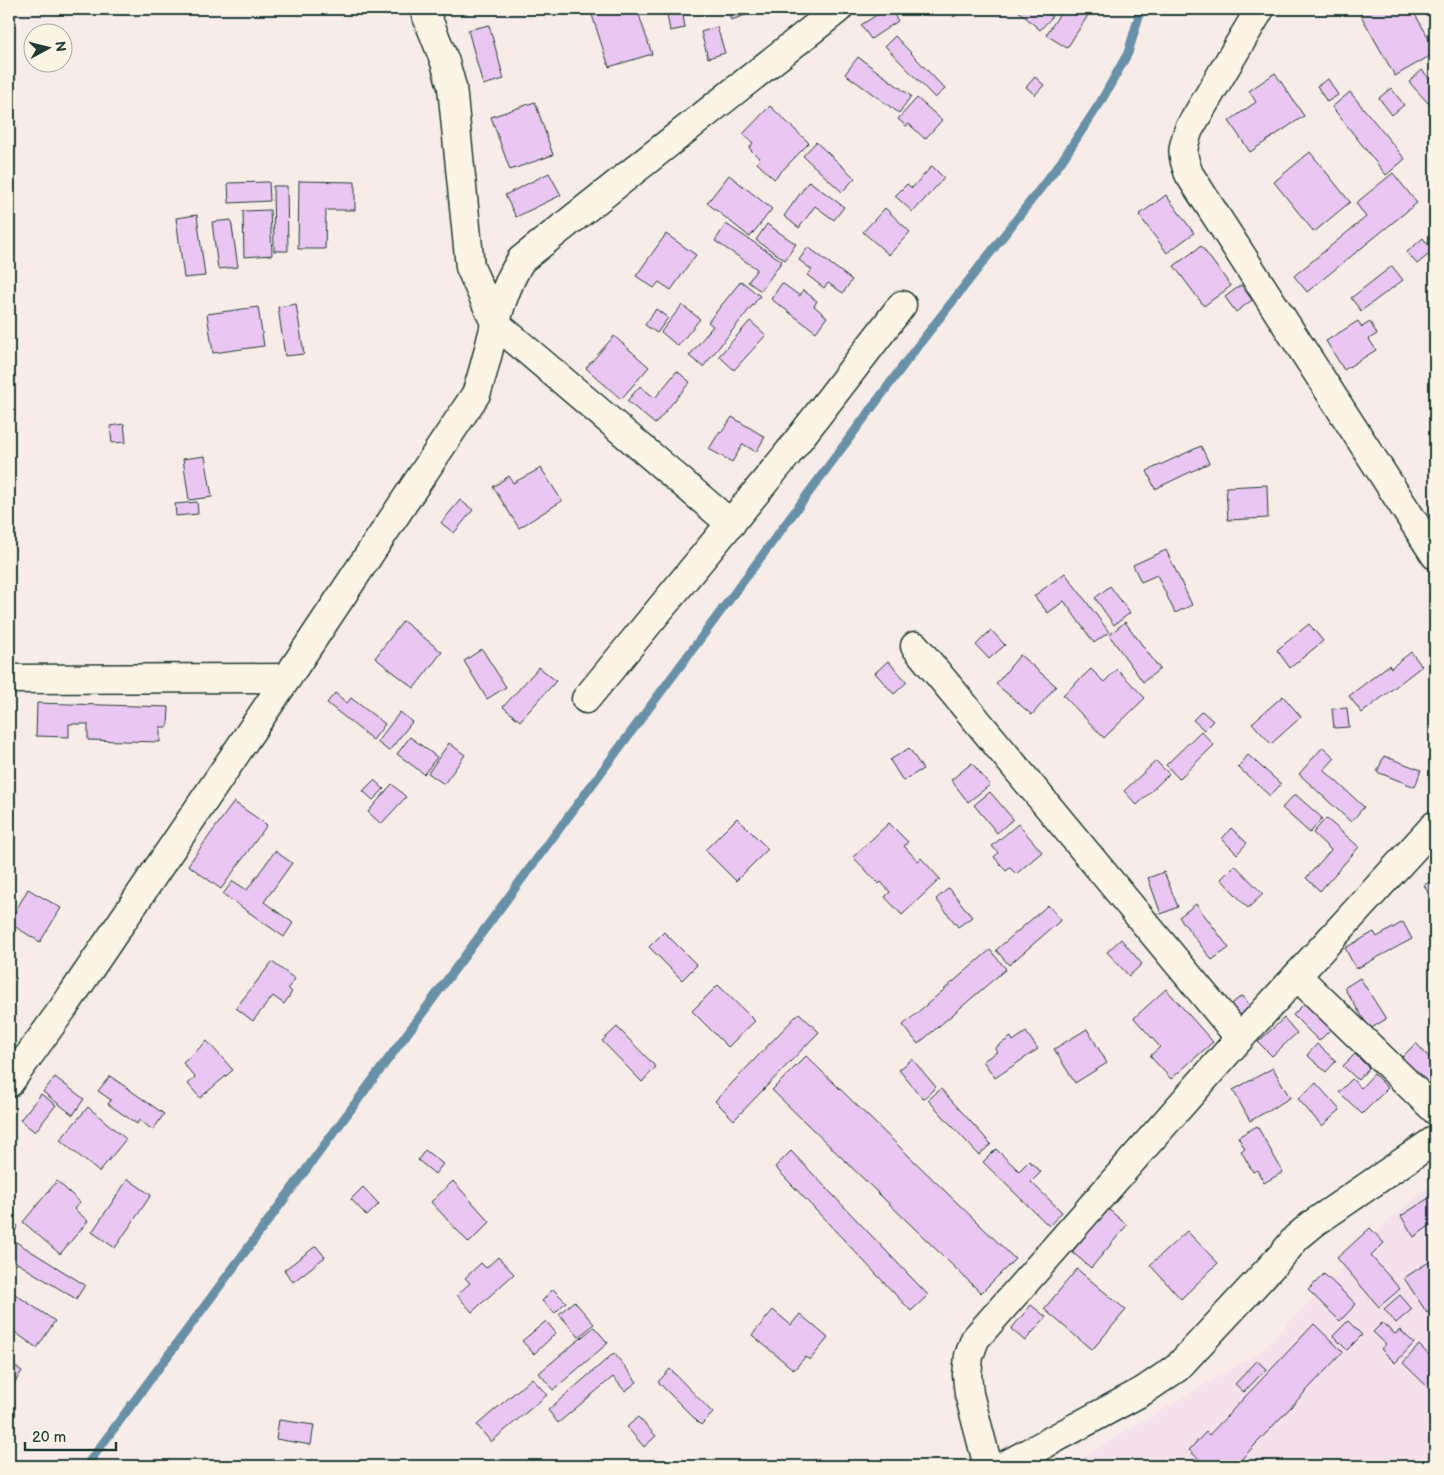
<svg xmlns="http://www.w3.org/2000/svg" width="1444" height="1475" viewBox="0 0 1444 1475" font-family="'Balsamiq Sans',sans-serif">
  <rect width="100%" height="100%" fill="#f8ece8"/>
  <filter id="ink" filterUnits="userSpaceOnUse"><feTurbulence type="fractalNoise" baseFrequency=".02" numOctaves="2"/><feDisplacementMap in="SourceGraphic" scale="10" xChannelSelector="R" yChannelSelector="G"/><feConvolveMatrix kernelMatrix="1 2 1 2 8 2 1 2 1" color-interpolation-filters="sRGB"/></filter>
  <g filter="url(#ink)">
    <polygon fill="#f4e1eb" points="1435,1182 1435,1466 1068,1466 1261,1351 1385,1224"/>
    <g fill="none" stroke-linecap="round" stroke-linejoin="round">
      <polyline stroke="#6891a8" stroke-width="9" points="86,1466 917,347 1061,162 1100,103 1128,53 1141,9"/>
    </g>
    <g fill="#eac7f3" stroke="#1f3d34">
      <polygon points="590,9 637,9 652,54 609,67"/>
      <polygon points="666,9 682,9 685,28 670,31"/>
      <polygon points="727,9 764,9 731,20"/>
      <polygon points="886,9 890,9 898,21 871,39 861,25"/>
      <polygon points="948,9 964,9 954,17"/>
      <polygon points="1016,9 1043,9 1052,17 1040,30"/>
      <polygon points="1063,9 1092,9 1067,48 1046,35"/>
      <polygon points="1365,9 1412,9 1435,49 1435,53 1395,76 1359,12"/>
      <polygon points="489,25 504,79 483,85 468,30"/>
      <polygon points="717,27 725,53 708,58 701,32"/>
      <polygon points="895,36 945,89 935,98 885,46"/>
      <polygon points="858,57 911,96 899,113 845,74"/>
      <polygon points="1422,70 1435,85 1435,96 1428,103 1409,82"/>
      <polygon points="1275,73 1304,116 1250,152 1229,121 1256,102 1249,91"/>
      <polygon points="1035,77 1044,85 1035,95 1026,87"/>
      <polygon points="1328,79 1338,95 1327,102 1317,86"/>
      <polygon points="1391,88 1404,105 1392,115 1379,98"/>
      <polygon points="1350,92 1405,159 1386,175 1332,107"/>
      <polygon points="917,98 942,120 925,139 909,124 906,126 898,119"/>
      <polygon points="535,102 553,155 510,170 491,117"/>
      <polygon points="770,106 809,143 774,179 757,163 760,159 749,148 753,143 743,134"/>
      <polygon points="816,142 855,178 842,192 803,156"/>
      <polygon points="1310,152 1350,202 1314,232 1274,182"/>
      <polygon points="932,166 944,178 913,212 895,196 907,184 912,188"/>
      <polygon points="549,173 561,195 516,217 505,195"/>
      <polygon points="1393,173 1417,203 1307,292 1294,276 1366,217 1356,203"/>
      <polygon points="729,175 772,209 750,237 707,203"/>
      <polygon points="299,181 355,182 355,210 326,210 325,249 298,249"/>
      <polygon points="809,181 844,207 834,220 815,206 799,228 784,216"/>
      <polygon points="269,182 270,201 229,203 228,183"/>
      <polygon points="273,186 287,186 288,251 274,251"/>
      <polygon points="1166,195 1194,233 1167,253 1139,215"/>
      <polygon points="885,208 910,232 889,255 863,232"/>
      <polygon points="270,210 272,255 244,257 243,211"/>
      <polygon points="197,215 205,276 184,278 176,218"/>
      <polygon points="231,220 238,267 218,269 212,222"/>
      <polygon points="726,224 782,261 761,291 748,282 757,269 715,241"/>
      <polygon points="767,224 796,244 785,260 756,240"/>
      <polygon points="666,234 696,255 671,290 659,282 654,288 636,276"/>
      <polygon points="1423,238 1433,251 1417,264 1407,252"/>
      <polygon points="1201,246 1231,286 1204,306 1174,266"/>
      <polygon points="808,247 852,280 843,293 828,283 824,288 807,275 812,270 799,260"/>
      <polygon points="1392,266 1403,280 1361,311 1351,298"/>
      <polygon points="741,281 760,296 703,367 689,356 713,326 708,322"/>
      <polygon points="782,283 800,296 803,290 817,301 814,306 827,317 816,332 771,299"/>
      <polygon points="1241,285 1252,300 1236,312 1225,297"/>
      <polygon points="296,304 304,354 285,356 278,307"/>
      <polygon points="682,305 700,319 678,346 661,332"/>
      <polygon points="258,307 264,346 213,353 207,314"/>
      <polygon points="656,309 668,318 657,333 645,325"/>
      <polygon points="750,321 766,335 734,370 719,356"/>
      <polygon points="1358,321 1362,327 1370,322 1377,334 1369,339 1376,350 1344,370 1326,341"/>
      <polygon points="614,336 649,367 621,399 586,368"/>
      <polygon points="677,371 690,382 655,424 627,401 640,386 655,398"/>
      <polygon points="732,417 765,437 756,452 743,444 732,462 709,449 720,431 722,432"/>
      <polygon points="124,424 126,442 112,443 110,426"/>
      <polygon points="1201,446 1209,463 1155,489 1147,471"/>
      <polygon points="205,456 212,497 189,500 183,459"/>
      <polygon points="541,468 562,501 519,528 493,487 509,476 513,483"/>
      <polygon points="1267,485 1268,518 1228,520 1226,487"/>
      <polygon points="460,500 473,510 454,533 441,523"/>
      <polygon points="197,502 198,514 176,516 175,504"/>
      <polygon points="1166,550 1192,605 1175,613 1157,575 1141,582 1133,565"/>
      <polygon points="1065,573 1109,632 1094,643 1064,601 1048,613 1034,596"/>
      <polygon points="1110,586 1130,613 1114,625 1095,598"/>
      <polygon points="403,621 442,652 414,688 375,658"/>
      <polygon points="1125,622 1160,669 1143,682 1109,635"/>
      <polygon points="1309,624 1323,641 1290,668 1277,650"/>
      <polygon points="991,630 1005,645 989,659 976,645"/>
      <polygon points="482,649 506,687 487,699 464,661"/>
      <polygon points="1411,652 1422,666 1362,713 1349,696 1389,665 1391,668"/>
      <polygon points="1020,655 1056,686 1032,715 996,684"/>
      <polygon points="888,661 907,682 894,694 875,673"/>
      <polygon points="539,667 556,681 520,721 503,707"/>
      <polygon points="1091,669 1104,682 1117,669 1145,698 1104,738 1063,695"/>
      <polygon points="335,693 347,703 351,698 385,724 373,740 327,703"/>
      <polygon points="1283,696 1301,717 1271,744 1252,723"/>
      <polygon points="37,703 169,707 168,727 160,727 160,742 88,740 88,724 69,724 69,737 36,736"/>
      <polygon points="1347,708 1349,727 1334,728 1332,709"/>
      <polygon points="1202,711 1213,721 1204,730 1193,720"/>
      <polygon points="400,712 412,722 389,751 377,742"/>
      <polygon points="1201,731 1214,745 1179,779 1166,765"/>
      <polygon points="410,737 437,757 424,774 397,754"/>
      <polygon points="449,743 465,755 444,784 428,773"/>
      <polygon points="1323,747 1335,758 1324,770 1364,807 1351,822 1299,774"/>
      <polygon points="909,748 923,769 903,781 890,760"/>
      <polygon points="1248,755 1281,784 1270,796 1238,767"/>
      <polygon points="1384,756 1421,770 1415,787 1377,772"/>
      <polygon points="1156,761 1169,774 1137,805 1124,791"/>
      <polygon points="972,763 990,785 968,802 951,780"/>
      <polygon points="374,780 384,789 373,800 363,791"/>
      <polygon points="392,784 406,797 381,824 368,812"/>
      <polygon points="990,792 1013,819 997,833 974,805"/>
      <polygon points="1295,794 1322,818 1310,833 1282,808"/>
      <polygon points="234,802 267,825 221,889 188,865"/>
      <polygon points="737,818 768,849 736,881 705,850"/>
      <polygon points="1326,818 1359,847 1320,891 1306,878 1331,850 1313,833"/>
      <polygon points="889,823 908,842 904,846 918,861 921,858 940,879 902,915 885,897 890,892 881,882 879,884 853,857"/>
      <polygon points="1018,824 1042,852 1016,874 1010,868 1006,871 994,857 998,853 992,846"/>
      <polygon points="1231,828 1247,843 1237,854 1222,839"/>
      <polygon points="275,851 292,863 264,902 293,923 284,937 223,894 233,881 247,890"/>
      <polygon points="1235,865 1263,894 1248,908 1221,879"/>
      <polygon points="1164,872 1178,907 1161,914 1148,878"/>
      <polygon points="1435,879 1435,906 1424,885"/>
      <polygon points="949,888 972,917 958,927 936,899"/>
      <polygon points="28,889 61,908 40,942 9,923"/>
      <polygon points="1196,904 1229,948 1212,960 1179,917"/>
      <polygon points="1048,905 1061,920 1009,965 996,950"/>
      <polygon points="1403,922 1412,939 1356,969 1345,948 1374,932 1377,937"/>
      <polygon points="664,932 697,965 682,980 649,947"/>
      <polygon points="1121,939 1142,964 1129,976 1107,952"/>
      <polygon points="990,950 1006,969 918,1044 903,1025"/>
      <polygon points="272,962 295,979 288,988 292,992 284,1004 273,996 253,1021 236,1008"/>
      <polygon points="1360,978 1386,1019 1370,1029 1344,988"/>
      <polygon points="718,985 755,1021 728,1047 692,1011"/>
      <polygon points="1166,989 1213,1042 1171,1079 1150,1056 1160,1047 1134,1018"/>
      <polygon points="1242,996 1253,1010 1239,1021 1228,1006"/>
      <polygon points="1306,1002 1332,1028 1319,1041 1293,1015"/>
      <polygon points="799,1013 819,1032 734,1120 715,1101"/>
      <polygon points="1284,1018 1297,1033 1272,1056 1258,1042"/>
      <polygon points="617,1027 656,1067 642,1082 602,1041"/>
      <polygon points="1087,1029 1107,1063 1075,1083 1054,1049"/>
      <polygon points="1026,1032 1038,1049 995,1078 983,1061 997,1052 995,1048 1011,1037 1013,1041"/>
      <polygon points="207,1041 233,1070 200,1098 188,1084 195,1077 183,1063"/>
      <polygon points="1416,1043 1435,1064 1435,1089 1433,1091 1402,1057"/>
      <polygon points="1317,1044 1336,1061 1326,1072 1307,1055"/>
      <polygon points="1355,1054 1369,1068 1358,1080 1343,1066"/>
      <polygon points="806,1056 1015,1259 981,1293 772,1090"/>
      <polygon points="912,1059 936,1087 923,1099 899,1070"/>
      <polygon points="1273,1068 1290,1098 1250,1121 1233,1090"/>
      <polygon points="1374,1074 1388,1088 1362,1114 1339,1092 1352,1079 1361,1088"/>
      <polygon points="110,1076 164,1114 153,1130 139,1120 137,1124 108,1104 111,1100 98,1091"/>
      <polygon points="55,1077 84,1099 73,1115 43,1092"/>
      <polygon points="1316,1083 1340,1110 1322,1126 1298,1099"/>
      <polygon points="941,1089 991,1144 979,1155 928,1100"/>
      <polygon points="41,1094 56,1105 35,1132 20,1120"/>
      <polygon points="88,1107 126,1139 99,1172 60,1140"/>
      <polygon points="1257,1126 1283,1172 1264,1183 1257,1170 1253,1172 1241,1151 1245,1149 1238,1137"/>
      <polygon points="996,1149 1019,1171 1029,1161 1041,1172 1031,1182 1062,1212 1049,1226 983,1162"/>
      <polygon points="425,1150 443,1164 435,1174 418,1160"/>
      <polygon points="791,1151 928,1295 911,1311 775,1167"/>
      <polygon points="128,1179 151,1195 115,1248 92,1232"/>
      <polygon points="57,1181 80,1202 74,1209 88,1221 60,1254 23,1222"/>
      <polygon points="453,1181 490,1222 469,1243 431,1202"/>
      <polygon points="363,1187 379,1204 367,1216 351,1199"/>
      <polygon points="1435,1194 1435,1222 1414,1237 1401,1216"/>
      <polygon points="1108,1209 1127,1225 1091,1268 1072,1252"/>
      <polygon points="9,1219 18,1226 9,1240"/>
      <polygon points="1370,1228 1384,1243 1371,1256 1400,1289 1379,1307 1337,1258"/>
      <polygon points="1187,1231 1218,1263 1181,1299 1150,1265"/>
      <polygon points="13,1240 85,1285 76,1299 9,1258 9,1247"/>
      <polygon points="316,1246 325,1257 293,1282 284,1270"/>
      <polygon points="498,1257 514,1274 472,1312 457,1295 470,1283 465,1278 481,1263 486,1268"/>
      <polygon points="1435,1258 1435,1308 1427,1313 1404,1278"/>
      <polygon points="1077,1269 1126,1310 1092,1350 1044,1309"/>
      <polygon points="1324,1274 1356,1304 1340,1321 1308,1290"/>
      <polygon points="553,1289 566,1302 555,1313 542,1301"/>
      <polygon points="9,1290 55,1321 37,1348 9,1328"/>
      <polygon points="1400,1295 1412,1309 1396,1323 1384,1309"/>
      <polygon points="574,1301 594,1324 579,1337 559,1314"/>
      <polygon points="1031,1305 1046,1317 1025,1341 1011,1329"/>
      <polygon points="773,1310 791,1325 800,1314 828,1338 810,1360 805,1357 794,1370 752,1335"/>
      <polygon points="546,1321 556,1333 534,1354 522,1341"/>
      <polygon points="1348,1321 1362,1335 1347,1350 1333,1336"/>
      <polygon points="1382,1323 1395,1334 1400,1330 1414,1343 1395,1363 1381,1349 1386,1344 1373,1332"/>
      <polygon points="1314,1324 1343,1352 1235,1466 1206,1466 1189,1450 1206,1432 1209,1435"/>
      <polygon points="594,1327 608,1343 553,1390 539,1373"/>
      <polygon points="1419,1345 1435,1361 1435,1394 1403,1363"/>
      <polygon points="614,1353 637,1382 625,1391 613,1377 558,1423 548,1410"/>
      <polygon points="1257,1361 1266,1369 1244,1392 1235,1384"/>
      <polygon points="9,1362 22,1371 9,1391"/>
      <polygon points="670,1369 713,1413 701,1425 658,1382"/>
      <polygon points="532,1378 547,1395 491,1442 477,1425"/>
      <polygon points="638,1417 656,1436 644,1447 627,1427"/>
      <polygon points="279,1420 314,1425 311,1445 276,1439"/>
    </g>
    <g fill="none" stroke-linecap="round" stroke-linejoin="round">
      <g stroke="#1f3d34" stroke-width="31">
        <g id="minor">
          <polyline points="424,9 445,62 452,87 470,267 495,323 731,524"/>
          <path d="M1260 9 1189 129C1182 149 1181 153 1189 174L1435 555"/>
          <polyline points="915,646 1240,1038"/>
          <polyline points="9,679 287,678"/>
          <polyline points="586,699 786,456 902,305"/>
          <polyline points="1297,976 1435,1110"/>
          <path d="M9 1083 64 1007 287 678 476 394C492 349 495 302 521 260L838 9"/>
          <polyline points="988,1466 969,1394 967,1375 969,1356 975,1339 1240,1038 1435,825"/>
          <polyline points="1004,1466 1143,1391 1177,1368 1284,1253 1296,1238 1314,1223 1435,1140"/>
        </g>
      </g>
      <use href="#minor" stroke="#fcf5e5" stroke-width="28"/>
    </g>
  </g>
  <rect width="1444" height="1475" fill="none" stroke="#fcf5e5" stroke-width="30"/>
  <rect x="15" y="15" width="1414" height="1445" fill="none" stroke="#1f3d34" stroke-width="2" filter="url(#ink)"/>
  <g transform="translate(48 48) rotate(83)"><circle r="24" fill="#fcf5e5" stroke="#a4ab9e"/>
  <path d="M0-4L9 19L0 12L-9 19Z" fill="#1f3d34"/>
  <text y="-8" font-size="14" font-weight="bold" text-anchor="middle" fill="#1f3d34">N</text>
  </g>
  <path d="M25 1442v8h91v-8" fill="none" stroke="#1f3d34" stroke-width="2.5"/>
  <text x="32" y="1442" font-size="15" fill="#1f3d34" stroke="#fcf5e5" stroke-width="4" paint-order="stroke">20 m</text>
</svg>
